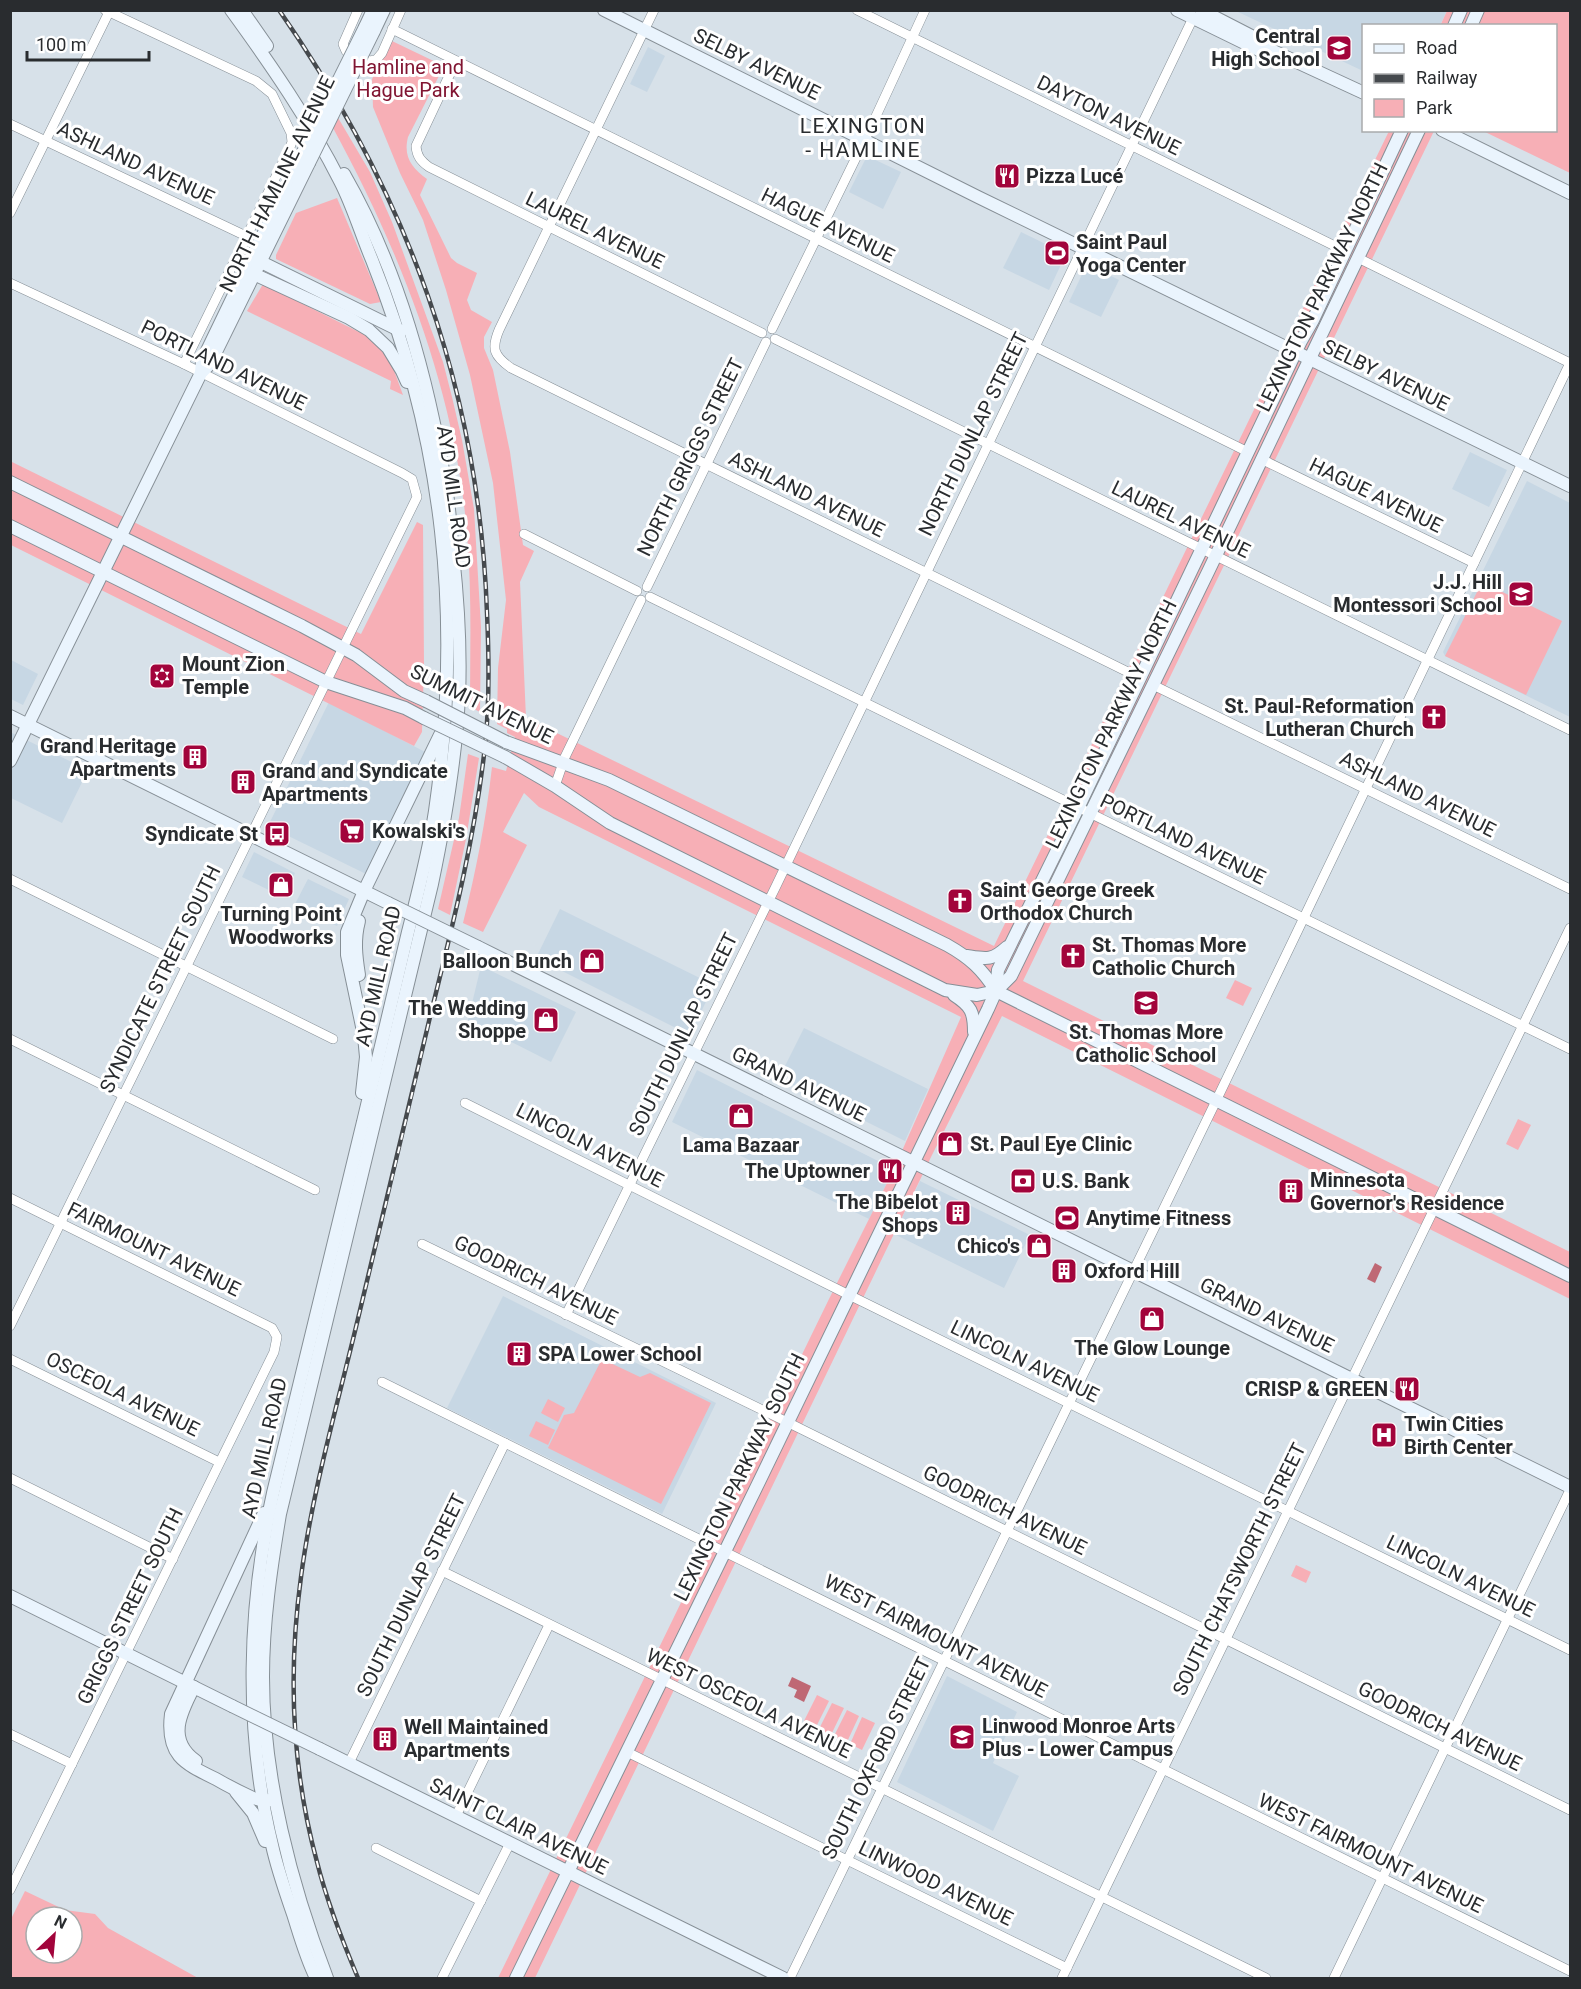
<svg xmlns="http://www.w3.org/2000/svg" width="1581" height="1989" viewBox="0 0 1581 1989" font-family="Roboto,sans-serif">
  <rect width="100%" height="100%" fill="#d7e1e9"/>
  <g fill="#c7d7e4">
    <polygon points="1236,11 1447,11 1440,25 1364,26 1363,71"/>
    <polygon points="648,47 665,56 647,92 630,84"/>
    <polygon points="867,156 901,172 883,209 849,192"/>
    <polygon points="1021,232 1066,254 1049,290 1003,268"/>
    <polygon points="1087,264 1119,280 1101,317 1069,302"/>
    <polygon points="1470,452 1507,470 1489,507 1452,489"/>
    <polygon points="1527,481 1570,503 1570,717 1445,656 1443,652"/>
    <polygon points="11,660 38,674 23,705 11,699"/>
    <polygon points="329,702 427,753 366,874 268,826"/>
    <polygon points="10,732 88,770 62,823 11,798"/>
    <polygon points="254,852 295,873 283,897 242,877"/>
    <polygon points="308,879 349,899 337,926 294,906"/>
    <polygon points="560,909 714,985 690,1035 536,958"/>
    <polygon points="481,966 576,1012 551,1062 468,1020"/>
    <polygon points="804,1028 928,1089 905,1141 779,1078"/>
    <polygon points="697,1070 894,1169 869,1219 672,1122"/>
    <polygon points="920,1181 1030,1235 1004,1288 894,1234"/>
    <polygon points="503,1296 716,1403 662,1514 447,1408"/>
    <polygon points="947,1676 1017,1712 993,1763 1019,1776 993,1831 897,1782"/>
  </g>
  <g fill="#f7afb6" fill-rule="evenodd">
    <polygon points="1447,11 1570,11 1570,173 1483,131 1556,130 1556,26 1440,26"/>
    <path d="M392 41 444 66 408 137C403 157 412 168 427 179L420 195 451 258 457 263 477 273 467 300 471 310 492 322 484 337V348L493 370 510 452 523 545 534 551 520 582 526 718 994 946 1389 131H1434L1023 981 1570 1252V1299L1002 1016 932 1155 535 1978H498L829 1299 894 1169 961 1017 539 807 524 793 503 832 527 845 483 932 463 923C476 871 486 820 492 767L506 771 515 737 507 733V729L497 724 498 668 506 600 493 483 470 375 446 290 423 220 400 173 373 107 372 79Z"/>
    <path d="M337 116 370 172 392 222 443 362 452 397 462 440 474 509 481 627 480 712 470 707C470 650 472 592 467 534 455 389 401 253 332 126Z"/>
    <polygon points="337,198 381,302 370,304 276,259 276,255 296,213"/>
    <polygon points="263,284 369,337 388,354 403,395 390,389 391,381 247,311"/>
    <polygon points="10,461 361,634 417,522 423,525 424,665 422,732 414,746 11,545"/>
    <polygon points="1482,582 1562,621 1526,695 1445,656"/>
    <polygon points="468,754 479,758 466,839 450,915 438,909 459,818"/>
    <polygon points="1235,980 1252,988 1243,1006 1226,998"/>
    <polygon points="1518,1119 1531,1125 1518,1150 1506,1144"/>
    <polygon points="602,1359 640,1377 650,1373 711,1403 661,1504 548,1448 564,1415 574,1413"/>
    <polygon points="548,1399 565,1408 558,1422 541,1413"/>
    <polygon points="536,1421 555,1430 548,1445 529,1436"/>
    <polygon points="1296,1565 1311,1572 1306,1583 1291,1576"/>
    <polygon points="817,1695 829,1701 816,1727 804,1721"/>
    <polygon points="832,1703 844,1708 831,1735 819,1729"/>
    <polygon points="847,1710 859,1716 847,1742 834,1736"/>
    <polygon points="862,1717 875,1723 862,1750 850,1744"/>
    <path d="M25 1891 65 1910 95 1914 108 1928 198 1978H11V1919ZM36 1917H72V1953H36Z"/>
  </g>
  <g fill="#bf6874">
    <polygon points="1375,1263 1382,1267 1375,1283 1367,1279"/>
    <polygon points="792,1677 811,1686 804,1702 794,1697 797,1690 788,1686"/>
  </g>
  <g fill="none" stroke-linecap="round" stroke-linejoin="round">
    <g stroke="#868f96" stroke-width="10">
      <g id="street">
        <polyline points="105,10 256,81 272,94 291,133 292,142 289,150 184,364"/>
        <polyline points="358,10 343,44 346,51 369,61 376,60 382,53 401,10"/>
        <path d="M654 10 499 330C491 349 494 356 511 368L1140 678"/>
        <polyline points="857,10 1345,251"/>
        <polyline points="392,29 1248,452"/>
        <path d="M456 61 416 146C417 157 421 161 429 167L762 333"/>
        <polyline points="10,124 246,236"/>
        <polyline points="10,213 110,10"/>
        <polyline points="1358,258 1570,363"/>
        <polyline points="10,283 184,364 402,473 412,479 417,497 10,1326"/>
        <polyline points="772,329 871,127 925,10"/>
        <polyline points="775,339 1570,730"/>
        <polyline points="1261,459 1474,563"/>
        <polyline points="524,534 637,591"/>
        <polyline points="647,587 766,342"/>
        <polyline points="650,597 1570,1049"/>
        <polyline points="1153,685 1570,889"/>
        <polyline points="555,786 565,757 641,600"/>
        <polyline points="10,879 333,1039"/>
        <polyline points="10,1039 315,1190"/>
        <polyline points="465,1103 849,1295 1570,1650"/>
        <polyline points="10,1198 272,1328 277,1337 274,1352 10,1890"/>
        <polyline points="422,1244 787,1422 1570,1810"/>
        <polyline points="566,1315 777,884 1193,18"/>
        <polyline points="10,1359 219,1462"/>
        <polyline points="382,1382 1570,1971"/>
        <polyline points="10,1478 173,1559"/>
        <polyline points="442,1571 1266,1978"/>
        <polyline points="10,1734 72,1764"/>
        <polyline points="627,1752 1067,1968"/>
        <polyline points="349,1763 505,1443"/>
        <polyline points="456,1816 549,1625"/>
        <polyline points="376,1848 481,1901"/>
        <polyline points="442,1978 510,1843"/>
        <polyline points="790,1978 1216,1101 1570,363"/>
        <polyline points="1062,1978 1570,928"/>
        <polyline points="1334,1978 1570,1490"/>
      </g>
    </g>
    <g stroke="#868f96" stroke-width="14">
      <g id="secondary">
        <path d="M231 10C271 65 309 120 340 181 353 206 361 234 372 260 444 441 463 618 435 811 429 851 418 892 408 932 393 996 378 1059 363 1122 332 1245 303 1369 273 1493 248 1607 244 1730 272 1845 277 1868 285 1891 293 1914 300 1936 306 1958 316 1978"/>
        <polyline points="242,10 267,46"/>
        <polyline points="604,10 978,197 1570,486"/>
        <polyline points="1177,10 1263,52 1271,50"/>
        <polyline points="1201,10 1267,44 1271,50 1364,93"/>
        <polyline points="1454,26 1461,10"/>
        <polyline points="1471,26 1478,10"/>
        <polyline points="365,27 373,10"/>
        <polyline points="374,31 384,10"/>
        <polyline points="1442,130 1570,193"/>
        <polyline points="255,259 401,331"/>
        <polyline points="245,270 349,318 369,330 388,348 402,371 407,382"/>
        <polyline points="201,373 202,361 299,160"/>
        <polyline points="10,482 302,626 356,655 404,691 426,701"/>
        <polyline points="10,526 326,682 405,708 424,718"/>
        <polyline points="10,716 388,903"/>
        <path d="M506 742 609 780 947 945C970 958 982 969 996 991L1570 1276"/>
        <polyline points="505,757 555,786 610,823 945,990 977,995 996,991"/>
        <polyline points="10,761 201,373 210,364 309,163"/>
        <path d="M359 921C354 940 356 956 359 975"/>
        <polyline points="478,947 1570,1487"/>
        <path d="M967 956C986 959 992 961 1007 947"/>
        <polyline points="996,991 998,970 1078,808 1301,341 1313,320 1402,130"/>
        <path d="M954 995C971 1006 974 1012 974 1032"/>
        <polyline points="362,1093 366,1057 364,1036 347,955 347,932 364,891 440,735"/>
        <path d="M264 1513 171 1714C166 1755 183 1763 216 1779 228 1786 240 1792 253 1798L264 1801 270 1800"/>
        <polyline points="10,1596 232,1706"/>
        <path d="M194 1687C181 1712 166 1740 196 1761"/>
        <polyline points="320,1749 783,1978"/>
        <polyline points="236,1792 253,1813 265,1841"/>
        <path d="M327 1978C291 1885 263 1777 263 1677 263 1622 271 1568 280 1514L432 884C445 822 456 759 459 696 461 649 458 601 453 555 451 533 450 510 446 487 428 379 399 270 344 174"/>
        <polyline points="516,1978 756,1488 988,1009 996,991 1011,976 1208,572 1419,130"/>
      </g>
    </g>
    <use href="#street" stroke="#fff" stroke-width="9"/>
    <use href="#secondary" stroke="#eaf4fd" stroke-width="12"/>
    <g stroke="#45494d" stroke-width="4.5">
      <path id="rail" d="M279 10C407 194 479 388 487 613 489 657 490 702 485 746 475 838 452 928 430 1017 406 1121 381 1224 356 1327 336 1410 312 1493 301 1577 288 1672 292 1770 317 1862 327 1902 342 1940 358 1978"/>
    </g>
    <use href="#rail" stroke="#fff" stroke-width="2" stroke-dasharray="7" stroke-linecap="butt"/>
    <g stroke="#868f96" stroke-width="14" stroke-linecap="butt">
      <g id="secondary-bridge">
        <polyline points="299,160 365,27"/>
        <polyline points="309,163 374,31"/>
        <polyline points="426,701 506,742"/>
        <polyline points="424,718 505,757"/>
        <polyline points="388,903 478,947"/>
        <polyline points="232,1706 320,1749"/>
      </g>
    </g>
    <use href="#secondary-bridge" stroke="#eaf4fd" stroke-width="12"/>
  </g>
  <defs>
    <g id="school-square" transform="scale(1.35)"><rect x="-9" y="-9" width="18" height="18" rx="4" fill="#a2043b" stroke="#fff"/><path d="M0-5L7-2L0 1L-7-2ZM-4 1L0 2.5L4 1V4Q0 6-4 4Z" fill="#fff"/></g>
    <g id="restaurant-square" transform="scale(1.35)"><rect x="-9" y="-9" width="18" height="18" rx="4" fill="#a2043b" stroke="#fff"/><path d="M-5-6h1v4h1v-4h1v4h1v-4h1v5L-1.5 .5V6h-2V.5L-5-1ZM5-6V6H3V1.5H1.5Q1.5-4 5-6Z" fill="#fff"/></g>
    <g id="stadium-square" transform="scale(1.35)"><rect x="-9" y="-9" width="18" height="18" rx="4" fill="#a2043b" stroke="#fff"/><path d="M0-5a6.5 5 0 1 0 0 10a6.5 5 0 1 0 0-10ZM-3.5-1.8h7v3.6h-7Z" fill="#fff"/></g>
    <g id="synagogue-square" transform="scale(1.35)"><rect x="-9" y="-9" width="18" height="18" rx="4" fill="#a2043b" stroke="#fff"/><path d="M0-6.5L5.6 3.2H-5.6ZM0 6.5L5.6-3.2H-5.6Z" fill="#fff"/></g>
    <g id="church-square" transform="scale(1.35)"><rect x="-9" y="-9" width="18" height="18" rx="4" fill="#a2043b" stroke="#fff"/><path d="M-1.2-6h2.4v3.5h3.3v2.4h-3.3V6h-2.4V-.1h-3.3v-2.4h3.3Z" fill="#fff"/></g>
    <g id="building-square" transform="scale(1.35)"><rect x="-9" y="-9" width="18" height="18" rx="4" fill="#a2043b" stroke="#fff"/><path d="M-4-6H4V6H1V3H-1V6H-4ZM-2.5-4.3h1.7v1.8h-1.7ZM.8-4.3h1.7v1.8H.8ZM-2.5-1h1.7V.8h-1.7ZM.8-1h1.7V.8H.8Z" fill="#fff"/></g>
    <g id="supermarket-square" transform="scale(1.35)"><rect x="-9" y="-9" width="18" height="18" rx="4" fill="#a2043b" stroke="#fff"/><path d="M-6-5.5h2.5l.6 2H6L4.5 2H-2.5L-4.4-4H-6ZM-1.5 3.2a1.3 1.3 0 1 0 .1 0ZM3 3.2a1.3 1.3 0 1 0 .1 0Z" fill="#fff"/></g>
    <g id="bus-square" transform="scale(1.35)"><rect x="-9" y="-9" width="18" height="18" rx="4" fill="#a2043b" stroke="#fff"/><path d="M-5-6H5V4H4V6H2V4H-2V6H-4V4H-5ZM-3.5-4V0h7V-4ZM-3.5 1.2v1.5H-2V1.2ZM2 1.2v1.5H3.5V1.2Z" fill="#fff"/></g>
    <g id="shop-square" transform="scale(1.35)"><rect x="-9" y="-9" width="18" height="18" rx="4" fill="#a2043b" stroke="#fff"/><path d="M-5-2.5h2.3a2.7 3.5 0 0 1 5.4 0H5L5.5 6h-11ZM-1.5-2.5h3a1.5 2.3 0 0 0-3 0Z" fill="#fff"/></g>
    <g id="bank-square" transform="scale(1.35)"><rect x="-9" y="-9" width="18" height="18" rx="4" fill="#a2043b" stroke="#fff"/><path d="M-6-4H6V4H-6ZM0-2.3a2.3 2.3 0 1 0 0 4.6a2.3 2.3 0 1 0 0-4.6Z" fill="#fff"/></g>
    <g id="hospital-square" transform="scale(1.35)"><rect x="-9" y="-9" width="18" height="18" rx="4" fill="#a2043b" stroke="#fff"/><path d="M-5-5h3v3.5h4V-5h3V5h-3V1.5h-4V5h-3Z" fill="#fff"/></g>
  </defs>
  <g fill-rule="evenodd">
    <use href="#school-square" x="1339" y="48"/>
    <use href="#restaurant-square" x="1007" y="176"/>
    <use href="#stadium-square" x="1057" y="253"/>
    <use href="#school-square" x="1521" y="594"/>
    <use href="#synagogue-square" x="162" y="676"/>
    <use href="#church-square" x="1434" y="717"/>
    <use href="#building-square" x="195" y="757"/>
    <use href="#building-square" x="243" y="782"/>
    <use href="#supermarket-square" x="352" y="831"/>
    <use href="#bus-square" x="277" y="834"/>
    <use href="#shop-square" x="281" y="885"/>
    <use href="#church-square" x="960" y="901"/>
    <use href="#church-square" x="1073" y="956"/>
    <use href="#shop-square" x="592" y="961"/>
    <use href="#school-square" x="1146" y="1003"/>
    <use href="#shop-square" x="546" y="1020"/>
    <use href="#shop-square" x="741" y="1116"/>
    <use href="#shop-square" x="950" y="1144"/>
    <use href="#restaurant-square" x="890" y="1171"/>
    <use href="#bank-square" x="1023" y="1181"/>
    <use href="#building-square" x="1291" y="1191"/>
    <use href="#building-square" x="958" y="1213"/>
    <use href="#stadium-square" x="1067" y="1218"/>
    <use href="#shop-square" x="1039" y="1246"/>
    <use href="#building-square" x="1064" y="1271"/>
    <use href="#shop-square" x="1152" y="1319"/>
    <use href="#building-square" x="519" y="1354"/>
    <use href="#restaurant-square" x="1407" y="1389"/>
    <use href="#hospital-square" x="1384" y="1435"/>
    <use href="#school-square" x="962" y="1737"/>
    <use href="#building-square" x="385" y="1739"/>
  </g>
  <g text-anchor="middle" stroke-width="6" stroke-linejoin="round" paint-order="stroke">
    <g font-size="20" font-weight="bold" fill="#292c2f" stroke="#fff" text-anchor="start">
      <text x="1320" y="43" text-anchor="end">Central<tspan x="1320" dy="23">High School</tspan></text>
      <text x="1026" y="183">Pizza Lucé</text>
      <text x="1076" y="249">Saint Paul<tspan x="1076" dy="23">Yoga Center</tspan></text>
      <text x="1502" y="589" text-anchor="end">J.J. Hill<tspan x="1502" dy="23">Montessori School</tspan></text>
      <text x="182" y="671">Mount Zion<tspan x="182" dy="23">Temple</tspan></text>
      <text x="1414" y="713" text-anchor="end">St. Paul-Reformation<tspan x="1414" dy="23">Lutheran Church</tspan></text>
      <text x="176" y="753" text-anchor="end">Grand Heritage<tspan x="176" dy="23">Apartments</tspan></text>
      <text x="262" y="778">Grand and Syndicate<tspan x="262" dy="23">Apartments</tspan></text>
      <text x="372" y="838">Kowalski's</text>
      <text x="258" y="841" text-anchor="end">Syndicate St</text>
      <text x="980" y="897">Saint George Greek<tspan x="980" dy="23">Orthodox Church</tspan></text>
      <text x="281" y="921" text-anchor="middle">Turning Point<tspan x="281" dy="23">Woodworks</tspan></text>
      <text x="1092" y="952">St. Thomas More<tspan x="1092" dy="23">Catholic Church</tspan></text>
      <text x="572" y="968" text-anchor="end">Balloon Bunch</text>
      <text x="526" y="1015" text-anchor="end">The Wedding<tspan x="526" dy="23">Shoppe</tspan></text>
      <text x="1146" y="1039" text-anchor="middle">St. Thomas More<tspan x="1146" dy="23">Catholic School</tspan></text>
      <text x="970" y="1151">St. Paul Eye Clinic</text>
      <text x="741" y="1152" text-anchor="middle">Lama Bazaar</text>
      <text x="870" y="1178" text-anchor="end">The Uptowner</text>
      <text x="1310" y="1187">Minnesota<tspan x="1310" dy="23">Governor's Residence</tspan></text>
      <text x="1042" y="1188">U.S. Bank</text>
      <text x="938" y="1209" text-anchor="end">The Bibelot<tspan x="938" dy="23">Shops</tspan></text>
      <text x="1086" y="1225">Anytime Fitness</text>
      <text x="1020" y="1253" text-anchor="end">Chico's</text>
      <text x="1084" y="1278">Oxford Hill</text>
      <text x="1152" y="1355" text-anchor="middle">The Glow Lounge</text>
      <text x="538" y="1361">SPA Lower School</text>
      <text x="1388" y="1396" text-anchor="end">CRISP &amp; GREEN</text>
      <text x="1404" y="1431">Twin Cities<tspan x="1404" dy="23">Birth Center</tspan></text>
      <text x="982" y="1733">Linwood Monroe Arts<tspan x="982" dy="23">Plus - Lower Campus</tspan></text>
      <text x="404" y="1734">Well Maintained<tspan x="404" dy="23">Apartments</tspan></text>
    </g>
    <g font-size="20" fill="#292c2f" stroke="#fff">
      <text transform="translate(757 64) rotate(26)" y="7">SELBY AVENUE</text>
      <text transform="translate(1109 115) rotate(26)" y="7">DAYTON AVENUE</text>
      <text transform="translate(136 163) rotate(25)" y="7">ASHLAND AVENUE</text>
      <text transform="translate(277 184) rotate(-64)" y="7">NORTH HAMLINE AVENUE</text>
      <text transform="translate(828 225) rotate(26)" y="7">HAGUE AVENUE</text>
      <text transform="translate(595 230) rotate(26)" y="7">LAUREL AVENUE</text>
      <text transform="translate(1322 287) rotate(-64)" y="7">LEXINGTON PARKWAY NORTH</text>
      <text transform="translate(224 365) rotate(26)" y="7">PORTLAND AVENUE</text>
      <text transform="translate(1386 375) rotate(26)" y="7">SELBY AVENUE</text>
      <text transform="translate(973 434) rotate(-64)" y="7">NORTH DUNLAP STREET</text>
      <text transform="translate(690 457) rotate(-64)" y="7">NORTH GRIGGS STREET</text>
      <text transform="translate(807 494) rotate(26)" y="7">ASHLAND AVENUE</text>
      <text transform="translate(1376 495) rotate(26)" y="7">HAGUE AVENUE</text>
      <text transform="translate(454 497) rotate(82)" y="7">AYD MILL ROAD</text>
      <text transform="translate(1181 519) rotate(26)" y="7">LAUREL AVENUE</text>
      <text transform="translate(482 704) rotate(26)" y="7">SUMMIT AVENUE</text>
      <text transform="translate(1111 724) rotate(-64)" y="7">LEXINGTON PARKWAY NORTH</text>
      <text transform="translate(1418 794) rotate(26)" y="7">ASHLAND AVENUE</text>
      <text transform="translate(1183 839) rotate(26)" y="7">PORTLAND AVENUE</text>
      <text transform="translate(378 976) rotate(-77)" y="7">AYD MILL ROAD</text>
      <text transform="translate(160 979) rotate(-64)" y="7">SYNDICATE STREET SOUTH</text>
      <text transform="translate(683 1034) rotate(-64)" y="7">SOUTH DUNLAP STREET</text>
      <text transform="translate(799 1084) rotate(26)" y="7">GRAND AVENUE</text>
      <text transform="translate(590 1145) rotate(27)" y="7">LINCOLN AVENUE</text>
      <text transform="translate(154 1249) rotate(26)" y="7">FAIRMOUNT AVENUE</text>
      <text transform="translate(536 1280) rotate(26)" y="7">GOODRICH AVENUE</text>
      <text transform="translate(1267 1315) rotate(26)" y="7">GRAND AVENUE</text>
      <text transform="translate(1025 1361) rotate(26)" y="7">LINCOLN AVENUE</text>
      <text transform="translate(123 1394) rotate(26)" y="7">OSCEOLA AVENUE</text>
      <text transform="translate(264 1448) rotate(-77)" y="7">AYD MILL ROAD</text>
      <text transform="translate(739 1477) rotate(-64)" y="7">LEXINGTON PARKWAY SOUTH</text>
      <text transform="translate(1005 1510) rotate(26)" y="7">GOODRICH AVENUE</text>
      <text transform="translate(1239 1569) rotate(-64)" y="7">SOUTH CHATSWORTH STREET</text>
      <text transform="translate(1461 1576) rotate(26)" y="7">LINCOLN AVENUE</text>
      <text transform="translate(411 1595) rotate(-64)" y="7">SOUTH DUNLAP STREET</text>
      <text transform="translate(130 1606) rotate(-64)" y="7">GRIGGS STREET SOUTH</text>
      <text transform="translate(936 1636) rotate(27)" y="7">WEST FAIRMOUNT AVENUE</text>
      <text transform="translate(749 1703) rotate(26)" y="7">WEST OSCEOLA AVENUE</text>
      <text transform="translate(1440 1726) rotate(26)" y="7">GOODRICH AVENUE</text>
      <text transform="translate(876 1758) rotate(-64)" y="7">SOUTH OXFORD STREET</text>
      <text transform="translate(519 1826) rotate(26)" y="7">SAINT CLAIR AVENUE</text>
      <text transform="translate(1371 1853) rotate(26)" y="7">WEST FAIRMOUNT AVENUE</text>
      <text transform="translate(936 1883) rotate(26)" y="7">LINWOOD AVENUE</text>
    </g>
    <g font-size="20" fill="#811532" stroke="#fff">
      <text x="408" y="74">Hamline and<tspan x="408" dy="23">Hague Park</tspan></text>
    </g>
    <g font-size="21" letter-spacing="1.5" fill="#292c2f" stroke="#fff">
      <text x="863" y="133">LEXINGTON<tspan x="863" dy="24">- HAMLINE</tspan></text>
    </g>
  </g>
  <rect width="1581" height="1989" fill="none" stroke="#292c2f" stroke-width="24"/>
  <rect x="1362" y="24" width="195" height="108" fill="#ffffff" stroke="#a9abac" stroke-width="1.5"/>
  <rect x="1374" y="44" width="30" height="9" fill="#eaf4fd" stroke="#a9abac" stroke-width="1.5"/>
  <text x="1416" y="54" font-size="18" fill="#292c2f">Road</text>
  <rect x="1374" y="74" width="30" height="9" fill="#45494d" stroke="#a9abac" stroke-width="1.5"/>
  <text x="1416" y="84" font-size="18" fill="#292c2f">Railway</text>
  <rect x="1374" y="99" width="30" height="18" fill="#f7afb6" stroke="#a9abac" stroke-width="1.5"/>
  <text x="1416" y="114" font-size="18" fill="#292c2f">Park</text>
  <g transform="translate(54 1935) rotate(26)"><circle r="28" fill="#ffffff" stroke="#a9abac" stroke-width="1.5"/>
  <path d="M0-4.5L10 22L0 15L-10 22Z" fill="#a2043b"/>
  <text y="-9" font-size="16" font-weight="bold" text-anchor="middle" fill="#292c2f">N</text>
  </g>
  <path d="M27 51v9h122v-9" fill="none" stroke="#292c2f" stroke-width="3"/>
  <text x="36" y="51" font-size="18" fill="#292c2f" stroke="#ffffff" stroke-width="4.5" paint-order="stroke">100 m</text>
</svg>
